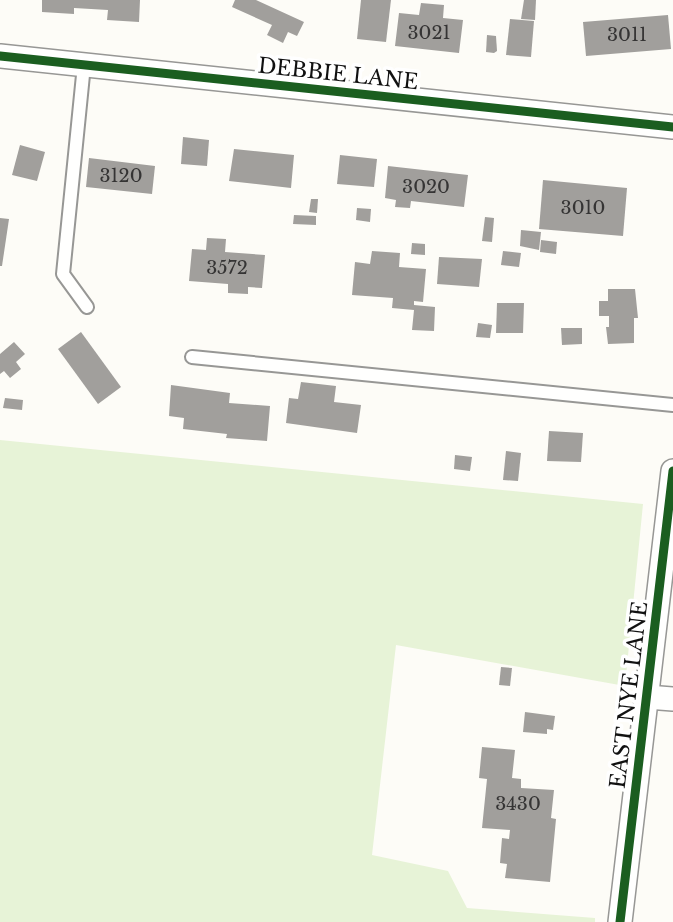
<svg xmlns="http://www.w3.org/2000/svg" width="673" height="922" viewBox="0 0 673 922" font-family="'Libre Baskerville',serif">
  <rect width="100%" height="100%" fill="#fdfcf7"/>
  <polygon fill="#e7f3d7" points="0,440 643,504 625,686 396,645 372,855 448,871 467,908 595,918 595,922 0,922"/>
  <g fill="#a19f9c">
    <polygon points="42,0 140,0 139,22 107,20 108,10 74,8 74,14 42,12"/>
    <polygon points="235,0 256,0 304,22 297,36 288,32 283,43 267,35 272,25 232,7"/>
    <polygon points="361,0 391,0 386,42 357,39"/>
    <polygon points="524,0 536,0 535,20 521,19"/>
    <polygon points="421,3 444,5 443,18 463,20 459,53 395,46 399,13 419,15"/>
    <polygon points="668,15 671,49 586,56 583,22"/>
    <polygon points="510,19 534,21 531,57 506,55"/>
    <polygon points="487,35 496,36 497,51 494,53 486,52"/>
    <polygon points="183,137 209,140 207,166 181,164"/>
    <polygon points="20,145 45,152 37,181 12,175"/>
    <polygon points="234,149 294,155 291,188 229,181"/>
    <polygon points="340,155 377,159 374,187 337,184"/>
    <polygon points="89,158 155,166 152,194 86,187"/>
    <polygon points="388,166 468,175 464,207 411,201 410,208 395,207 396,200 385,198"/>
    <polygon points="543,180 627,188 623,236 539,229"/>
    <polygon points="311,199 318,199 317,213 309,212"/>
    <polygon points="357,208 371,209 370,222 356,220"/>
    <polygon points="294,215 316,216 316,225 293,224"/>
    <polygon points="485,217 494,218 492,242 482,241"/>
    <polygon points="0,218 9,219 2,266 0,266"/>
    <polygon points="521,230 541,232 539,250 520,246"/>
    <polygon points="207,238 226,239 225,252 265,255 262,288 248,287 248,294 228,293 228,284 189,281 192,249 206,250"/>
    <polygon points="541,240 557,242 556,254 540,252"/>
    <polygon points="412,243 425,244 425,255 411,254"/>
    <polygon points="372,251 400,253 399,267 426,269 423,302 414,301 414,305 435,307 434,331 412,330 414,310 392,308 393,298 352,295 355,262 370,264"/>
    <polygon points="503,251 521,253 519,267 501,265"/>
    <polygon points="439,257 482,259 479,287 437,284"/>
    <polygon points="608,289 635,289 638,318 634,318 634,343 608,344 606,327 609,327 609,316 599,316 599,301 608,301"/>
    <polygon points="497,303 524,303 523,333 496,333"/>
    <polygon points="478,323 492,325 490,338 476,337"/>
    <polygon points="561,328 582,328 582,344 562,345"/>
    <polygon points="81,332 121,387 98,404 58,349"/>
    <polygon points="14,342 25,354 16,362 21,369 10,378 4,371 0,374 0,354"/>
    <polygon points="301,382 336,386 334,402 361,405 357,433 286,423 289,398 298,399"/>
    <polygon points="171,385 230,393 229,403 270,406 267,441 226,438 227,434 183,429 184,418 169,416"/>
    <polygon points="5,398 23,400 22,410 3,408"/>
    <polygon points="549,431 583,433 581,462 547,461"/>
    <polygon points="506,451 521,453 518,481 503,480"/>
    <polygon points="455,455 472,457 470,471 454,469"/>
    <polygon points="501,667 512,668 510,686 499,685"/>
    <polygon points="525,712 555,716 553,730 547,729 547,734 523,732"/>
    <polygon points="482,747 515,750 512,778 521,779 521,788 554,790 551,818 556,819 550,882 505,878 507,864 500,863 502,838 509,839 510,830 482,828 487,779 479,778"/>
  </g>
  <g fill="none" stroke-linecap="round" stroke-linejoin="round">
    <g stroke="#979795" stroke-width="16">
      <g id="service">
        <polyline points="84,65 63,274 87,307"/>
        <polyline points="192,357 673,405"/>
      </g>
    </g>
    <g stroke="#979795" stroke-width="26">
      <g id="minor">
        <polyline points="0,56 673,127"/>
        <polyline points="647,697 673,699"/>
        <polyline points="620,922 673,471"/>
      </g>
    </g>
    <use href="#service" stroke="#fffffe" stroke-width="12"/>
    <use href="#minor" stroke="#fffffe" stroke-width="23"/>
    <g stroke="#fff" stroke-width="13">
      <g id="cycleway">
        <polyline points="0,56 673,127"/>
        <polyline points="620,922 673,471"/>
      </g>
    </g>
    <use href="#cycleway" stroke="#1b5e20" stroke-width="9"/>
  </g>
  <g text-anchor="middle" stroke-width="7" stroke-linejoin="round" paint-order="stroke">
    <g font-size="18" fill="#353434">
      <text x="429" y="39">3021</text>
      <text x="627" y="41">3011</text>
      <text x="121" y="182">3120</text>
      <text x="426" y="193">3020</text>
      <text x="583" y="214">3010</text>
      <text x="227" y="274">3572</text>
      <text x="518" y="810">3430</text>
    </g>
    <g font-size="21" fill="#111" stroke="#fff">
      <text transform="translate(338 74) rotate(6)" y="7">DEBBIE LANE</text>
      <text transform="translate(629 695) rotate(-83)" y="7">EAST NYE LANE</text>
    </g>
  </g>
</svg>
